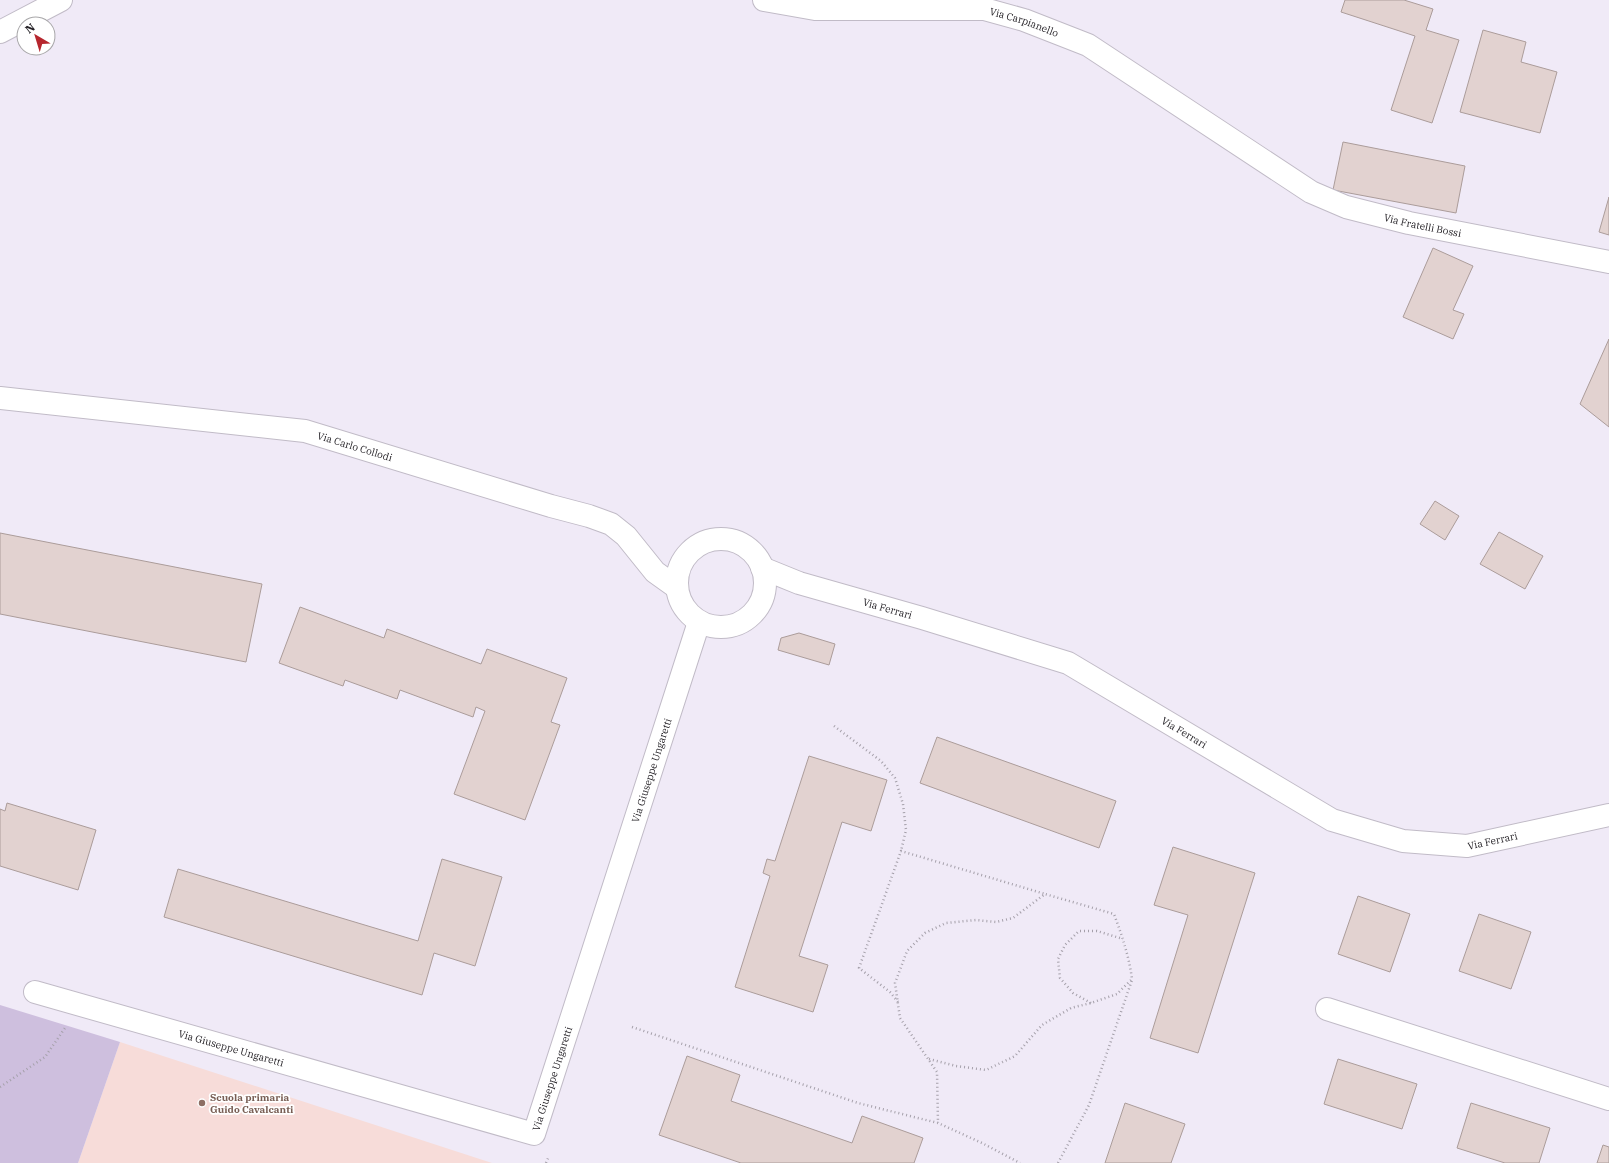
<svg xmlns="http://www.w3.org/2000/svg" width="1609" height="1163" viewBox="0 0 1609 1163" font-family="'IBM Plex Serif',serif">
  <rect width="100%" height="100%" fill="#f0eaf7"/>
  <polygon fill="#f7dcd9" points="120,1042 492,1163 78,1163"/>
  <polygon fill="#cebfde" points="0,1005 120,1042 78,1163 0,1163"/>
  <g fill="#e2d2d0" stroke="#ab9c9a">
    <polygon points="1345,0 1404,0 1433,9 1426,30 1459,40 1432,123 1391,110 1415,36 1341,12"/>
    <polygon points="1483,30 1526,42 1521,62 1557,72 1540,133 1460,112"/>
    <polygon points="1343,142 1465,166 1456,213 1333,190"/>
    <polygon points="1609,197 1609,235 1599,232"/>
    <polygon points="1433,248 1473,266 1453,310 1464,314 1453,339 1403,317"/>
    <polygon points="1609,339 1609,427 1580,404"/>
    <polygon points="1435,501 1459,516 1445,540 1420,524"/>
    <polygon points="1499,532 1543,556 1525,589 1480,564"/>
    <polygon points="0,533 262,584 246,662 0,614"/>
    <polygon points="300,607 384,638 387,629 481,664 487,649 567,678 551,722 560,725 525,820 454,794 485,711 476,707 473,717 400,690 397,699 345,680 343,686 279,663"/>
    <polygon points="799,633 835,644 829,665 778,650 781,638"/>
    <polygon points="937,737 1116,801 1099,848 920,783"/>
    <polygon points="809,756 887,780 871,831 842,822 799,956 828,965 813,1012 735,987 770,876 763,873 767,859 775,861"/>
    <polygon points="7,803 96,830 78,890 0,866 0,809 5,811"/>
    <polygon points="1173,847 1255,873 1198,1053 1150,1038 1188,915 1154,905"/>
    <polygon points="442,859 502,877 475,966 434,953 422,995 164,917 178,869 418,941"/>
    <polygon points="1358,896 1410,914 1390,972 1338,954"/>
    <polygon points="1479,914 1531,932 1511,989 1459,971"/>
    <polygon points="687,1056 740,1075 731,1101 852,1143 862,1116 923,1138 914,1163 741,1163 659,1135"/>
    <polygon points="1338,1059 1417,1084 1402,1129 1324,1104"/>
    <polygon points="1125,1103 1185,1124 1171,1163 1105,1163"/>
    <polygon points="1471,1103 1550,1128 1539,1163 1505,1163 1457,1148"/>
    <polygon points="1603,1145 1609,1147 1609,1163 1597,1163"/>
  </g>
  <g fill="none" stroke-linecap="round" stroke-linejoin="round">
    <g stroke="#c1bbc7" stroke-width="24">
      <g id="minor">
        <path id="s1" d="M764 0 815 9H984L1024 20 1088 45 1311 192 1346 207 1409 223 1609 262"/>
        <polyline points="0,32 61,0"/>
        <path id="s2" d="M0 398 305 431 551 506 589 516 611 524 626 536 655 572 676 587"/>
        <circle cx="721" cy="583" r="44"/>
        <path id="s3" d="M762 568 799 583 922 618 1068 663 1332 820 1403 841 1467 846 1609 815"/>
        <path id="s4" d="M35 992 534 1134 699 622"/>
        <polyline points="1327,1009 1609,1099"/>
      </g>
    </g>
    <g stroke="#a5a0aa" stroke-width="2.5" stroke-dasharray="1 3" stroke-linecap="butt">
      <polyline points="834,726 881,761 895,778 903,804 906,830 901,851"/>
      <polyline points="898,1002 890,992 859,968 901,851 1045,894"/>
      <polyline points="1091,1003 1073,993 1060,978 1058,959 1065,945 1079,931 1097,931 1123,939"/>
      <polyline points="632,1027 858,1103 938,1123 982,1143 1020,1163"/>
      <path d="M929 1059 956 1066 986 1070 1015 1056 1042 1025 1071 1008 1091 1003 1117 994 1132 979C1129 956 1122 936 1114 914L1045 894 1013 918 996 922 976 920 946 923 925 933 907 951 895 983 900 1018 937 1072 938 1123"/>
      <polyline points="0,1087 45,1057 65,1028"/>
      <polyline points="546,1163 549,1156"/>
      <polyline points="1058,1163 1089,1105 1132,980"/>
    </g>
    <use href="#minor" stroke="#fff" stroke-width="22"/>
  </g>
  <circle fill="#8d6e63" stroke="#fff" stroke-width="1.5" cx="202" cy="1103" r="4"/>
  <g text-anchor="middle" stroke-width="3.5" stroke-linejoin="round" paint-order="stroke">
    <g font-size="10" fill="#252227" stroke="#fff">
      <text dy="4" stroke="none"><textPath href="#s1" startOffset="263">Via Carpianello</textPath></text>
      <text dy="4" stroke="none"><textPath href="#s1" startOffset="715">Via Fratelli Bossi</textPath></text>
      <text dy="4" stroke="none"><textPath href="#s2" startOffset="359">Via Carlo Collodi</textPath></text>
      <text dy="4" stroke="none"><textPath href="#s3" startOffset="132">Via Ferrari</textPath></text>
      <text dy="4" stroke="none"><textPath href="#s3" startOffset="456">Via Ferrari</textPath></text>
      <text dy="4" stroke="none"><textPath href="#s4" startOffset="901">Via Giuseppe Ungaretti</textPath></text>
      <text dy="4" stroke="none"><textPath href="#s3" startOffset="792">Via Ferrari</textPath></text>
      <text dy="4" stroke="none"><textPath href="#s4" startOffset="204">Via Giuseppe Ungaretti</textPath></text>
      <text dy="4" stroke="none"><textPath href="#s4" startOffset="577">Via Giuseppe Ungaretti</textPath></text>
    </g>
    <g font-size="10" font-weight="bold" fill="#785e54" stroke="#fff" text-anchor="start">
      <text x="210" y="1101">Scuola primaria<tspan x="210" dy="12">Guido Cavalcanti</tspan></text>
    </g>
  </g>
  <g transform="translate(36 36) rotate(322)"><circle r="19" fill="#ffffff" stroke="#a8a7a9"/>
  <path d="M0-3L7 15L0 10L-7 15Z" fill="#b6262e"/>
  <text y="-6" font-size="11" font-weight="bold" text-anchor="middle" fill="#252227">N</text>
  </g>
</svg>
